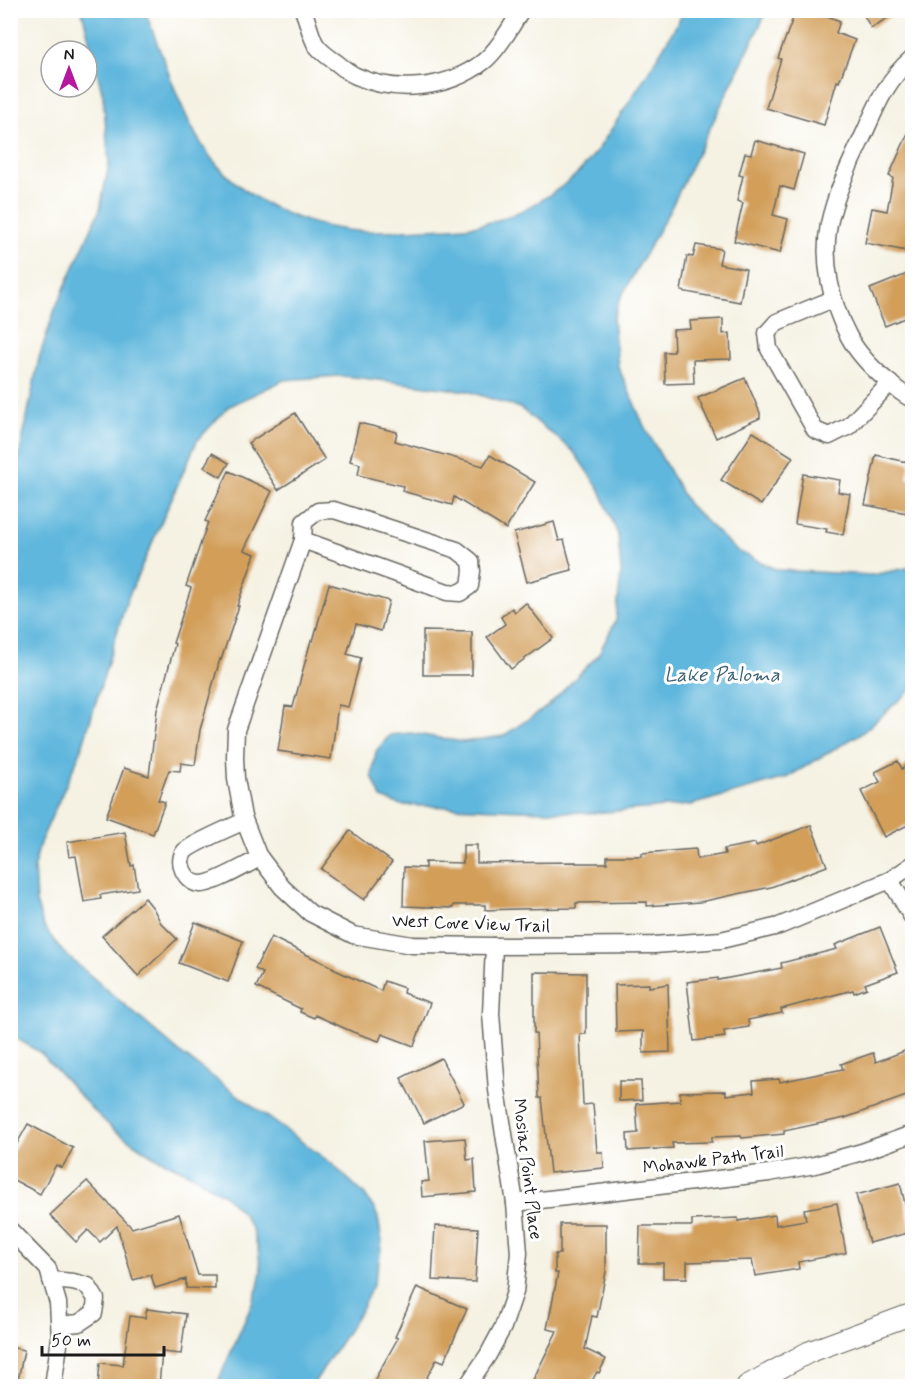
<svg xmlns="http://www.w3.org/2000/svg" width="923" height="1397" viewBox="0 0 923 1397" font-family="Mynerve,sans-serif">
  <rect width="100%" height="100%" fill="#fff"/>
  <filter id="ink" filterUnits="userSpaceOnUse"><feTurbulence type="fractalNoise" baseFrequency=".0167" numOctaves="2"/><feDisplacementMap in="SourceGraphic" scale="12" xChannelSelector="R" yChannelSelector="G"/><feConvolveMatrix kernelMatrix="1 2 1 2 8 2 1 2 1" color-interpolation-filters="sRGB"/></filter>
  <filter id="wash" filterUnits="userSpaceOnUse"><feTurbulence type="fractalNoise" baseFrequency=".008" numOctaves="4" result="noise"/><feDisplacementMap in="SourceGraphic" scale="24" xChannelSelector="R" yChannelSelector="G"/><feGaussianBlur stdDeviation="1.35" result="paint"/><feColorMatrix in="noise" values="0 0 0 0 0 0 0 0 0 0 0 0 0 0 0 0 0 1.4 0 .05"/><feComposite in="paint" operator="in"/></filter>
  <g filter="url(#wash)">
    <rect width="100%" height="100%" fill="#f5f2e3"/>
    <path fill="#60b7dd" stroke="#3e6a7c" stroke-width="1.5" d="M82 11H145C157 42 168 73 181 104 189 123 199 143 212 159 245 199 295 223 346 230 371 233 397 230 423 229 441 228 464 229 482 224 515 217 544 201 570 180 589 165 605 139 618 119 641 84 664 48 684 11H767L671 208 619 301 613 320 618 366 644 426 688 504 736 550 777 570 872 575 912 567V689L862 733 786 778 691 805 594 813 401 805 381 798 372 776 376 751 390 735 411 733 463 742 503 736 548 706 598 655 616 620 621 572 618 535 600 490 573 451 520 408 467 391 354 377 339 376 284 380 228 407 197 441 127 600 81 751 40 843 34 867 36 902 44 927 63 952 183 1055 331 1163 364 1194 375 1210 378 1218 382 1241 379 1262 373 1285 360 1312 312 1386H216L249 1311 258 1287 261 1271 258 1249 253 1232 243 1214 224 1195 192 1175 153 1156 115 1131 91 1108 41 1053 11 1035V496L39 358 55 309 100 209 109 164 103 96Z"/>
    <g id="blocks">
      <g fill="#d29e58">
        <polygon points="796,10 812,10 840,21 836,33 855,40 839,82 837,81 824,125 766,108 781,59 778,58"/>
        <polygon points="861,10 901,10 871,28"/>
        <polygon points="912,124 912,252 865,243 872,208 887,211 893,178 889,176"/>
        <polygon points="755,140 804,154 794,190 780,186 773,215 788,219 780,253 734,241 743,203 737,201 743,176 739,175 745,153 751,154"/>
        <polygon points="696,245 722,249 719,264 746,269 740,302 681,291 687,256 693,257"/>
        <polygon points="912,272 912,315 885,326 870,289"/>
        <polygon points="723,319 723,334 730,333 731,359 693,360 694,383 665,384 664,352 674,352 673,330 691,329 690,321"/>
        <polygon points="745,378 760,413 760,418 716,438 698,398"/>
        <polygon points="295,413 325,460 278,490 248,443"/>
        <polygon points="359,423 397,432 395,441 483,466 490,455 535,482 506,529 454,497 452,505 402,491 403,486 358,475 360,464 350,461"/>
        <polygon points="753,432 793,457 761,505 721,480"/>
        <polygon points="212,453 229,463 221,477 204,467"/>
        <polygon points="876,455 910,463 907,478 912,480 912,514 865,505"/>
        <polygon points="229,471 272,491 244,550 255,554 237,606 239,606 221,660 220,659 200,730 195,765 181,763 180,771 169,770 158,800 165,802 153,834 106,817 124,768 149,776 157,710 175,644 173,643 191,588 186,586 208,522 205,521"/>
        <polygon points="803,474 840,480 838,492 850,494 843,535 826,532 827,529 795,524"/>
        <polygon points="554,522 559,541 564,540 572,570 527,582 514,533"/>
        <polygon points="329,584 389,601 381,631 356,624 347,654 361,658 348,707 338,705 331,759 278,751 285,706 293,707 311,640 313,641"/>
        <polygon points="526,603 553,638 511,669 487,637 505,624 501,617 512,608 515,612"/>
        <polygon points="423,631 472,632 472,675 423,675"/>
        <polygon points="912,760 912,823 884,837 861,791 880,782 875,772 898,761 902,769"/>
        <polygon points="811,825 827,866 771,887 700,902 647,906 647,902 576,903 576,908 517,909 485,910 485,905 454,905 453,908 403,906 404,867 425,868 425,862 463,863 463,845 477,845 477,863 576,862 576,863 607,863 607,856 642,856 642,853 696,849 697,859 725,854 724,849 755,843 756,846"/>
        <polygon points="350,831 392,862 364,900 321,869"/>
        <polygon points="125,832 131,866 134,865 138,889 100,895 101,899 84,902 76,856 69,857 67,842"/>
        <polygon points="145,898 153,908 161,923 177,939 138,976 102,936"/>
        <polygon points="195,922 243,941 228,982 179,963"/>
        <polygon points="880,927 898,972 865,984 867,988 854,993 853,990 781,1009 782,1013 748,1020 749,1027 724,1031 725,1037 694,1041 687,982 718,978 718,980 782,968 781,963 837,949 835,945"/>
        <polygon points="271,937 334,968 333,969 381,991 384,981 404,988 403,993 430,1003 414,1046 382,1034 379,1041 353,1032 315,1015 314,1018 300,1012 301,1009 256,987 263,973 255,969"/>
        <polygon points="534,972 586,973 586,1034 580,1034 583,1105 593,1104 597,1152 603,1152 604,1168 550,1173 542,1098 539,1098 536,1033 534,1033"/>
        <polygon points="649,984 649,987 668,984 670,1052 643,1053 643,1031 616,1032 615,985"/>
        <polygon points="912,1048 912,1094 845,1118 784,1131 784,1134 742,1138 741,1136 712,1137 712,1142 672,1143 673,1148 628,1151 627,1134 638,1133 636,1104 680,1101 680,1092 726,1091 726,1095 754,1092 753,1081 779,1079 780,1082 843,1069 841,1064 873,1053 876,1062"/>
        <polygon points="441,1058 464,1103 424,1123 401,1078"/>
        <polygon points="619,1081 641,1081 642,1100 619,1101"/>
        <polygon points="28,1124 73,1148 62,1168 56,1165 40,1194 10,1178 10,1156"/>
        <polygon points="465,1138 467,1160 474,1159 476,1192 422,1197 421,1182 429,1181 425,1141"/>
        <polygon points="87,1181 132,1228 179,1214 198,1275 215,1275 215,1289 186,1288 186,1279 155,1288 151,1275 133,1280 117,1226 100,1242 88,1230 76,1242 50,1215"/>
        <polygon points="900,1183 912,1232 869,1243 856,1195"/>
        <polygon points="837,1203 846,1253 798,1262 799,1269 755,1276 752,1260 687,1262 687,1278 663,1278 663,1263 639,1263 640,1226 692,1226 692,1220 738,1218 738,1221 775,1215 776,1225 806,1220 804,1209"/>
        <polygon points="560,1224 606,1224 606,1272 597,1317 592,1316 585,1349 606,1359 599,1373 597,1372 589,1386 530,1386 557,1331 547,1329 558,1273 555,1273 555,1254 560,1254"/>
        <polygon points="435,1226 478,1228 475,1282 432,1280"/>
        <polygon points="417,1287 467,1309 444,1362 437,1359 422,1386 371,1386 398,1338 395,1337"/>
        <polygon points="147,1309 186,1314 181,1354 162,1352 159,1386 98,1386 100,1363 123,1365 130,1316 145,1318"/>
        <polygon points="10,1347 24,1350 17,1386 10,1386"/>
      </g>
    </g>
  </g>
  <g filter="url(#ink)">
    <use href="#blocks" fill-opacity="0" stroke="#686762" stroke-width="1.5"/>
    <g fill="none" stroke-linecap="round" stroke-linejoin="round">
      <g stroke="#686762" stroke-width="19">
        <g id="minor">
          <path d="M303 10C308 21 310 35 316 45 321 52 331 59 337 63 343 68 349 73 356 76 396 94 448 89 483 62 496 52 512 26 521 10"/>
          <path d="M912 58C886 81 878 103 864 134 850 164 836 192 829 224 822 261 831 303 848 335 857 353 872 368 886 380 894 387 903 395 912 399"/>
          <polyline points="833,299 777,322 767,333 769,349 815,430 829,436 849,426 890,383"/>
          <polygon points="334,510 457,550 471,561 472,571 470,586 460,593 447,592 303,540 304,522 318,511"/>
          <polyline points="303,540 236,730 235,757 236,779 243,817 258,855 282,887 310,913 353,935 412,945 494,946 654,945 721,940 779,926 890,880 912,865"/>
          <path d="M244 821C232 827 193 843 185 851 175 862 186 883 200 884 213 885 247 864 260 858"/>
          <polyline points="890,880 912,917"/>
          <polyline points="515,1203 769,1173 815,1165 862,1152 912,1134"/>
          <polyline points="10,1230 48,1269 58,1303 60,1338 53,1386"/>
          <polyline points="51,1280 73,1282 88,1286 96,1299 94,1313 79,1323 60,1325"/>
          <polyline points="467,1386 488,1355 503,1327 515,1292 519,1253 515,1203 497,1090 491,1014 494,946"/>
        </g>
      </g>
      <g stroke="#686762" stroke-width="23">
        <polyline id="major" points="747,1386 809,1352 912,1314"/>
      </g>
      <use href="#minor" stroke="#fff" stroke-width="16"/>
      <use href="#major" stroke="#fff" stroke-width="21"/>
    </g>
  </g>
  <g text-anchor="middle" stroke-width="6" stroke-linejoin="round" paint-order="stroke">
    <g font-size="18" fill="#1c1c1c" stroke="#fff">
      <text transform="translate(471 923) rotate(2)" y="6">West Cove View Trail</text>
      <text transform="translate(713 1159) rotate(-7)" y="6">Mohawk Path Trail</text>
      <text transform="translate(528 1169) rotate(83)" y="6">Mosiac Point Place</text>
    </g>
    <g font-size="20" font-style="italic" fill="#3b6273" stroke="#fff">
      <text x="722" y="681">Lake Paloma</text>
    </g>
  </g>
  <rect width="923" height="1397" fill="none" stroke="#fff" stroke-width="36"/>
  <g transform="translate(69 69)"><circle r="28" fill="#ffffff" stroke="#a4a4a4" stroke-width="1.5"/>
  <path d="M0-4.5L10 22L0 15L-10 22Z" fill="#b5179e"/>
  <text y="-9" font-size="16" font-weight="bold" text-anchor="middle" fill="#1c1c1c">N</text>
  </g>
  <path d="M42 1346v9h122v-9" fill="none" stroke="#1c1c1c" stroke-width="3"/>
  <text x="51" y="1346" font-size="18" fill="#1c1c1c" stroke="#ffffff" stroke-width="4.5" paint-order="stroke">50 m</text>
</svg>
